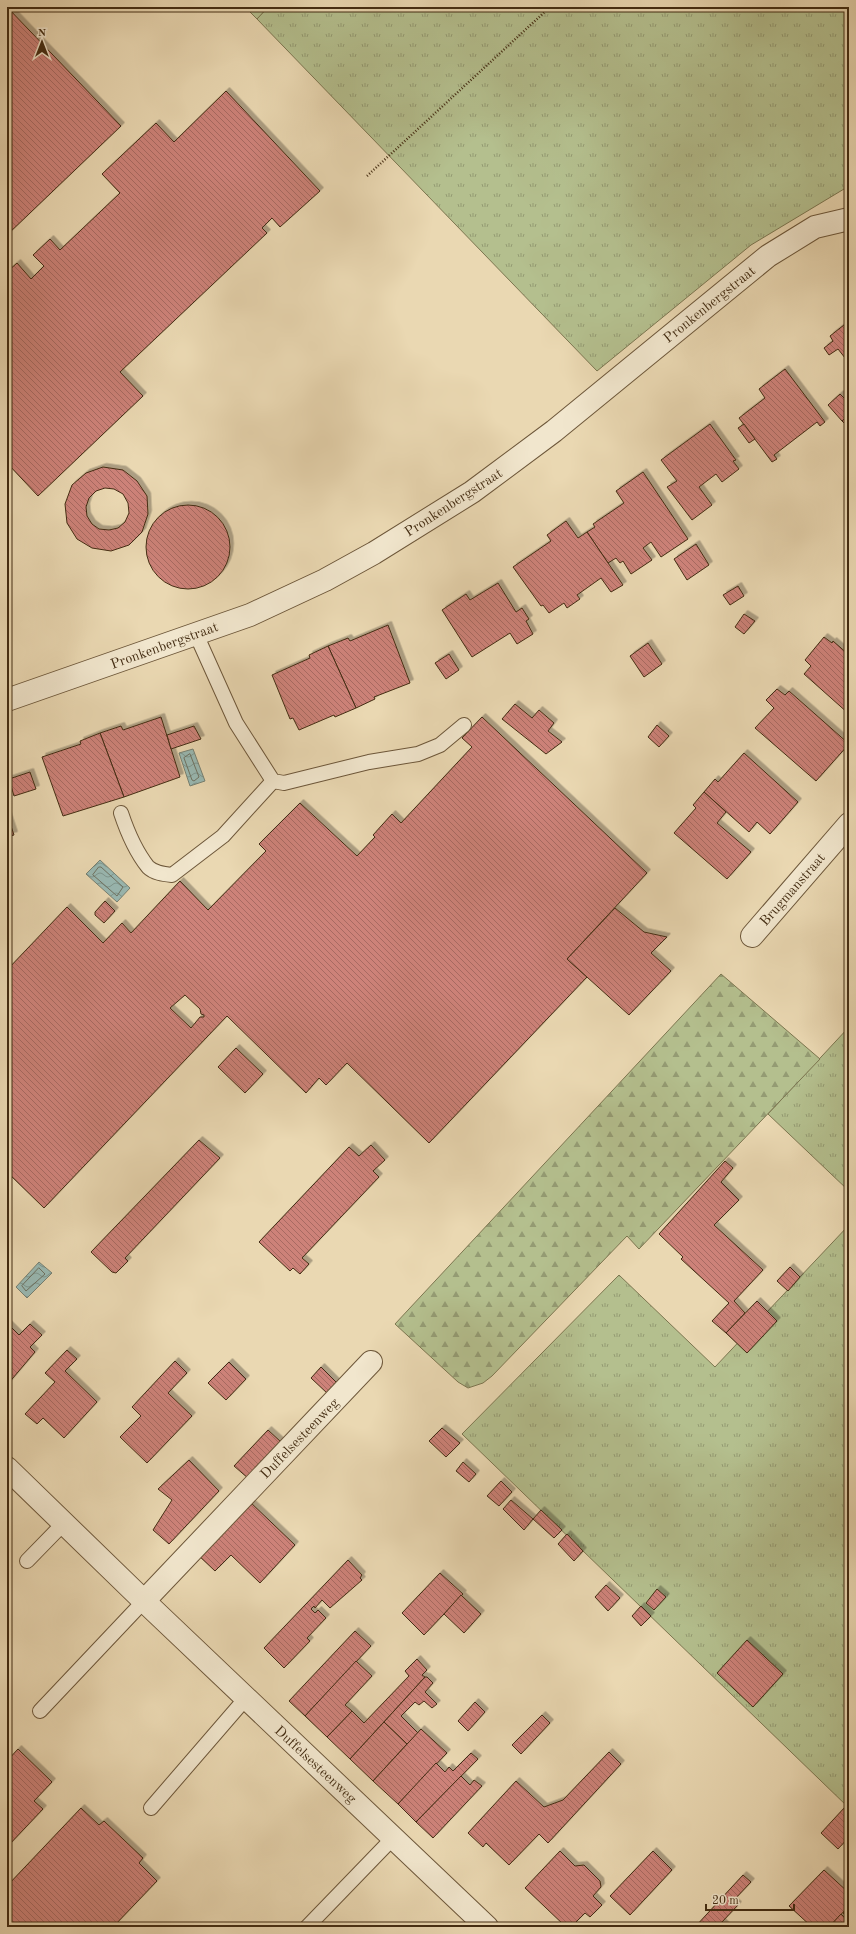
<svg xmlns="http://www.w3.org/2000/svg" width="856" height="1934" viewBox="0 0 856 1934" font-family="'Old Standard TT',serif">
  <defs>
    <pattern id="grass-tufts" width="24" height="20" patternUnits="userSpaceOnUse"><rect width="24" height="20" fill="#b4bf8e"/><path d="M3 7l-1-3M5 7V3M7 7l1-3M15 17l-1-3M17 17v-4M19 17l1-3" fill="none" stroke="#949b73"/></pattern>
    <pattern id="forest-firs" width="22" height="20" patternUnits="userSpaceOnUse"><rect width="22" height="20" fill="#b4bf8e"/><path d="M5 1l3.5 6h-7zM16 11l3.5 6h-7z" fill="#949b73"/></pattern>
    <pattern id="water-waves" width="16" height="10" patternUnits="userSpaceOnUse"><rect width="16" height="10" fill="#99b9b3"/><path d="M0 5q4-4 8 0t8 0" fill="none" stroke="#7e9790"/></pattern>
    <pattern id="building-back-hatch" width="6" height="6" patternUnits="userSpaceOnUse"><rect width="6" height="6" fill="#cd8279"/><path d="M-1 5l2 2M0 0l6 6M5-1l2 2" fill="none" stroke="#a86b62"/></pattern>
    <filter id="shadow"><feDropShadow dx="3.5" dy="-3.5" stdDeviation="0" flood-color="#0004"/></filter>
  </defs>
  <rect width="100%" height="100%" fill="#ead8b2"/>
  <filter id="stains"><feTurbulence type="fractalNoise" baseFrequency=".005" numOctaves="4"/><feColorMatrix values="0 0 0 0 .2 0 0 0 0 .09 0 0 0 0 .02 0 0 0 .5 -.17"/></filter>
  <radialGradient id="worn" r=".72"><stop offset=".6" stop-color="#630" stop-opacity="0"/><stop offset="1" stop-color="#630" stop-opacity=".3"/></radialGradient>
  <g fill="url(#grass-tufts)" stroke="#7c7650">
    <polygon points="268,7 849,7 849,186 751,245 597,371 257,19"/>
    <polygon points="849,1027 849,1191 768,1114"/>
    <polygon points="849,1225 849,1808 462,1434 619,1275 715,1367"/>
  </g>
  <polygon fill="url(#forest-firs)" stroke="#7c7650" points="721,974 820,1059 639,1249 627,1236 492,1376 483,1383 468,1388 458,1382 395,1324"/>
  <polygon fill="#b4bf8e" stroke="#7c7650" points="245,7 268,7 257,19"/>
  <g fill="url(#water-waves)" stroke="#778173">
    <polygon points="193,749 205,781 190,786 179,753"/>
    <polygon points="100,860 130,888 117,902 86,874"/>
    <polygon points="39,1262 52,1273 27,1298 16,1287"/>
  </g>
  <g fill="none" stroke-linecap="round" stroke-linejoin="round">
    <g stroke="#6e7262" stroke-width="1">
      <polygon points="190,754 199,777 194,781 192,780 184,758"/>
      <polygon points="99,867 101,867 123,887 117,896 93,875"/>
      <polygon points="39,1268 45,1274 26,1291 22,1286"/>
    </g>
  </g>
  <g fill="url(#building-back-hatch)" stroke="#432c12" fill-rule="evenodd" filter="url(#shadow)">
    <polygon points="7,7 121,126 7,235"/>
    <polygon points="226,91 320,191 280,227 272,218 262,228 267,233 120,372 143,396 38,496 7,463 7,272 17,263 31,279 44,266 33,255 50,239 60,250 120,193 102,174 156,123 174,142"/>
    <polygon points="849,321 849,363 838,349 829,355 824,348 833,341 830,336"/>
    <polygon points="785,369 825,422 820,426 817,422 774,455 777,459 772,462 739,418 765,398 759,389"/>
    <polygon points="840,394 849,403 849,414 842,421 828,405"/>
    <polygon points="849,414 849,428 842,421"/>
    <polygon points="710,424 736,460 733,461 739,469 722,482 716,474 699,487 712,505 692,520 667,487 677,481 661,460"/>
    <polygon points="744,424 755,439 749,443 738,428"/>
    <path d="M103 467 123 470 137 481 147 496 148 514 142 532 129 545 111 551 92 548 77 539 67 523 65 504 72 485 86 473ZM105 488 114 489 123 494 128 503 129 513 125 522 118 528 109 530 99 529 92 524 87 516 86 507 89 498 96 491Z"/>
    <polygon points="643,472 688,539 661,557 651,542 643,548 652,560 631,574 623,561 620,563 616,558 608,563 587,532 595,527 593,524 624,503 616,491"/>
    <circle cx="188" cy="547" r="42"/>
    <polygon points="566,521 578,538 587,532 623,585 611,592 601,578 577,595 580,599 567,608 564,603 549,613 543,605 541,606 513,567 551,541 547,535"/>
    <polygon points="696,544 709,565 687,580 674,559"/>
    <polygon points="498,583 516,612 522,608 529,619 526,621 533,634 517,644 510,633 472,657 442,610 466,594 470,600"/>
    <polygon points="738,586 744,596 730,605 723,595"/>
    <polygon points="744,614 755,621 744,634 735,627"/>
    <polygon points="388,625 410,683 374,697 375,699 356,708 328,646 348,638 350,641"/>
    <polygon points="824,637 832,643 833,641 849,655 849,714 804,674 811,666 805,660"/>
    <polygon points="648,643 662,664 644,677 630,656"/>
    <polygon points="328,646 356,708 335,717 334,715 299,730 293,718 290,719 272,675 310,658 309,655"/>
    <polygon points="449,654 459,670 446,679 435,663"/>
    <polygon points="777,689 785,695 789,691 849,744 816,781 755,728 774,708 766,700"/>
    <polygon points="515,704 532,718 539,710 554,723 548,731 562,742 546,754 502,719"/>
    <polygon points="161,717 180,777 124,797 100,733 121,726 123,730"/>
    <path d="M482 717 647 873 567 959 587 977 429 1143 347 1063 326 1085 319 1078 306 1093 227 1016 44 1208 7 1172V970L67 907 103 943 122 923 131 933 180 881 208 910 266 851 259 844 300 803 357 856 375 837 373 835 392 814 401 823 472 747 462 738ZM185 995 200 1009 201 1014 204 1015V1017H200L191 1028 170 1008Z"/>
    <polygon points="657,725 669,736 659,747 648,737"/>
    <polygon points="194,726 201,739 171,749 167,735"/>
    <polygon points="100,733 124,797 63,816 42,757 81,744 80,741"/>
    <polygon points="744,753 798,802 770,834 757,822 749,832 704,792 715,779 718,782"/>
    <polygon points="30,772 36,789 14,796 9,779"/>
    <polygon points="704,792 726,812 717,823 751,852 727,879 674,833 696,808 693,805"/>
    <polygon points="7,814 14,835 7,837"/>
    <polygon points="105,901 115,911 104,923 95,915 95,912"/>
    <polygon points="615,908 644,932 667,937 651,953 671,971 629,1015 567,959"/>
    <polygon points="236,1048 263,1074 245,1093 218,1067"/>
    <polygon points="199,1140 220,1158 125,1258 128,1261 116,1273 112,1272 91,1252"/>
    <polygon points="371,1145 385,1160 373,1171 379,1177 302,1258 309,1264 300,1274 293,1268 290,1271 259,1242 349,1147 359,1156"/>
    <polygon points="725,1161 733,1168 721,1182 739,1200 714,1225 763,1270 734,1301 745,1313 726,1333 712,1321 729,1303 681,1259 683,1257 659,1234"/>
    <polygon points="790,1267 800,1277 788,1291 777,1281"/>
    <polygon points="757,1301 777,1321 747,1353 726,1333"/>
    <polygon points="7,1323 19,1335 30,1324 42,1335 30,1347 35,1352 7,1385"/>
    <polygon points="67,1350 77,1359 65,1371 97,1402 64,1438 43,1418 37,1424 25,1414 55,1382 45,1373"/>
    <polygon points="175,1361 187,1373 168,1393 192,1416 147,1463 120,1437 141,1416 132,1407"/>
    <polygon points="229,1362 246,1379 226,1400 208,1383"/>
    <polygon points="321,1367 338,1384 328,1394 311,1378"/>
    <polygon points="442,1428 460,1443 446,1457 429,1441"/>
    <polygon points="268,1430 281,1442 249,1479 234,1466"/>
    <polygon points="189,1460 219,1491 169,1544 153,1530 172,1500 158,1489"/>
    <polygon points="463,1462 476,1474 469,1482 456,1471"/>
    <polygon points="501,1481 512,1492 499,1506 487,1496"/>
    <polygon points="248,1500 295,1545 260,1583 231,1555 215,1571 197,1554"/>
    <polygon points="511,1500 533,1519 524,1530 503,1509"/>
    <polygon points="541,1510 562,1530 554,1538 533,1519"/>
    <polygon points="567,1534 583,1551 574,1561 558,1544"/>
    <polygon points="348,1560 362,1575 360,1578 362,1580 330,1608 322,1600 315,1608 314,1606 311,1609 315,1613 318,1610 326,1618 307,1638 310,1641 284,1668 264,1648"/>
    <polygon points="440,1573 463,1594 424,1635 402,1613"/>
    <polygon points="606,1585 620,1598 608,1611 595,1597"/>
    <polygon points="657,1589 666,1597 654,1610 646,1603"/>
    <polygon points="461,1595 481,1614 464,1633 444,1614"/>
    <polygon points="641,1606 651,1616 641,1626 632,1616"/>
    <polygon points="355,1631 371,1646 305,1716 289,1701"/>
    <polygon points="747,1640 783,1674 753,1707 717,1673"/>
    <polygon points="417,1659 427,1670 422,1675 425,1677 350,1759 327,1737 352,1711 364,1723 409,1676 405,1671"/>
    <polygon points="356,1661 372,1676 345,1705 352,1711 327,1737 305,1716"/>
    <polygon points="425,1677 427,1677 433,1683 425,1692 437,1704 432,1708 424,1701 419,1705 415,1702 401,1716 418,1733 407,1744 384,1722"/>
    <polygon points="475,1702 485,1712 468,1731 458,1721"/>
    <polygon points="542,1715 550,1723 521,1754 512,1745"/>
    <polygon points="384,1722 407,1744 373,1781 350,1759"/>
    <polygon points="421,1729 447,1753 398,1804 373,1781"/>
    <polygon points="18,1749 52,1782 34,1801 43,1809 7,1847 7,1761"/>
    <polygon points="609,1752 621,1764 548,1843 539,1834 509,1865 486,1843 483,1847 468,1833 516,1781 544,1807 563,1800"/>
    <polygon points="471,1753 478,1759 416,1822 398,1804 436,1763 445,1772 449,1767 453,1771"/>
    <polygon points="461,1776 470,1785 474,1780 482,1786 433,1838 416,1822"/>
    <polygon points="845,1807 849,1811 849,1837 838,1849 821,1833"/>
    <polygon points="81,1808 99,1825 104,1821 143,1858 139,1863 157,1881 113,1927 7,1927 7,1886"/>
    <polygon points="560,1851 575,1866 584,1865 600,1881 601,1887 593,1896 602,1905 590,1917 585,1913 571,1927 566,1927 525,1888"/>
    <polygon points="653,1851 672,1870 630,1915 610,1896"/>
    <polygon points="824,1870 849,1893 849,1906 829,1927 812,1927 789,1906"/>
    <polygon points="743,1875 751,1882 733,1901 738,1905 722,1922 727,1927 695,1927"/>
    <polygon points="849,1906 849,1919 843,1913"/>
    <polygon points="841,1914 848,1921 843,1927 829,1927"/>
  </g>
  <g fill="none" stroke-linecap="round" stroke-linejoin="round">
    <g stroke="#6d573a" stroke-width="16">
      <g id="service">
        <polyline points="196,634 236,723 273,781 284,783 369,762 418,754 440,745 464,725"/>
        <path d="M121 813C127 831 136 852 148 867 154 873 163 874 172 875L223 836 273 781"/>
        <polyline points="27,1561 64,1523"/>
        <polyline points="40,1711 144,1601"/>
        <polyline points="151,1808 246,1698"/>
        <polyline points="307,1927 394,1837"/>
      </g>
    </g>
    <g stroke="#6d573a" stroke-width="24">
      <g id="minor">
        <polyline points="7,700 250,615 325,580 374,553 472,492 554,431 768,256 815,227 849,219"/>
        <polyline points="752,936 849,824"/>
        <polyline points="144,1601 371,1362"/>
      </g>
    </g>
    <g stroke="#6d573a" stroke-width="24">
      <polyline id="tertiary" points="7,1468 144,1601 487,1927"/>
    </g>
    <polyline stroke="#432c12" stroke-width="2.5" stroke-dasharray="1 2" stroke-linecap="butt" points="367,176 550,7"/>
    <use href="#service" stroke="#f1e6cd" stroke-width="14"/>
    <use href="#minor" stroke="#f1e6cd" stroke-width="22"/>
    <use href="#tertiary" stroke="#f1e6cd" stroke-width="22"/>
  </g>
  <g text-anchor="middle" stroke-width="3" stroke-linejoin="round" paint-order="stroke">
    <g font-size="14" fill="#432c12" stroke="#f1e6cd">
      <text transform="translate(709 304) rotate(-39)" y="5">Pronkenbergstraat</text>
      <text transform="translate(453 502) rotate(-33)" y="5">Pronkenbergstraat</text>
      <text transform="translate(164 645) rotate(-20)" y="5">Pronkenbergstraat</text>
      <text transform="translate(792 889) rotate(-49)" y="5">Brugmanstraat</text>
      <text transform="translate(299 1438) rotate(-46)" y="5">Duffelsesteenweg</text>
      <text transform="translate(316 1764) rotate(43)" y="5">Duffelsesteenweg</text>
    </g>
  </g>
  <rect width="856" height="1934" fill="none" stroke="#ead8b2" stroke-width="24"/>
  <rect x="8" y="8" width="840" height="1918" fill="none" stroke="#432c12" stroke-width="2"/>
  <rect x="12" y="12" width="832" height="1910" fill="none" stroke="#432c12"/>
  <g transform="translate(42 42)" stroke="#f1e6cd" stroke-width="3" paint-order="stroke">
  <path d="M0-3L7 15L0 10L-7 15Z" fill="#432c12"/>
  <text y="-6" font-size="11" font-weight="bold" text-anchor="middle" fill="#432c12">N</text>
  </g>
  <path d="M706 1904v6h88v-6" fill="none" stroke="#432c12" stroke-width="2"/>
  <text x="712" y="1904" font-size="12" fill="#432c12" stroke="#f1e6cd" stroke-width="3" paint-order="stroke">20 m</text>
  <rect width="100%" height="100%" filter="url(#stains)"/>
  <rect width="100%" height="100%" fill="url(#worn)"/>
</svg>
